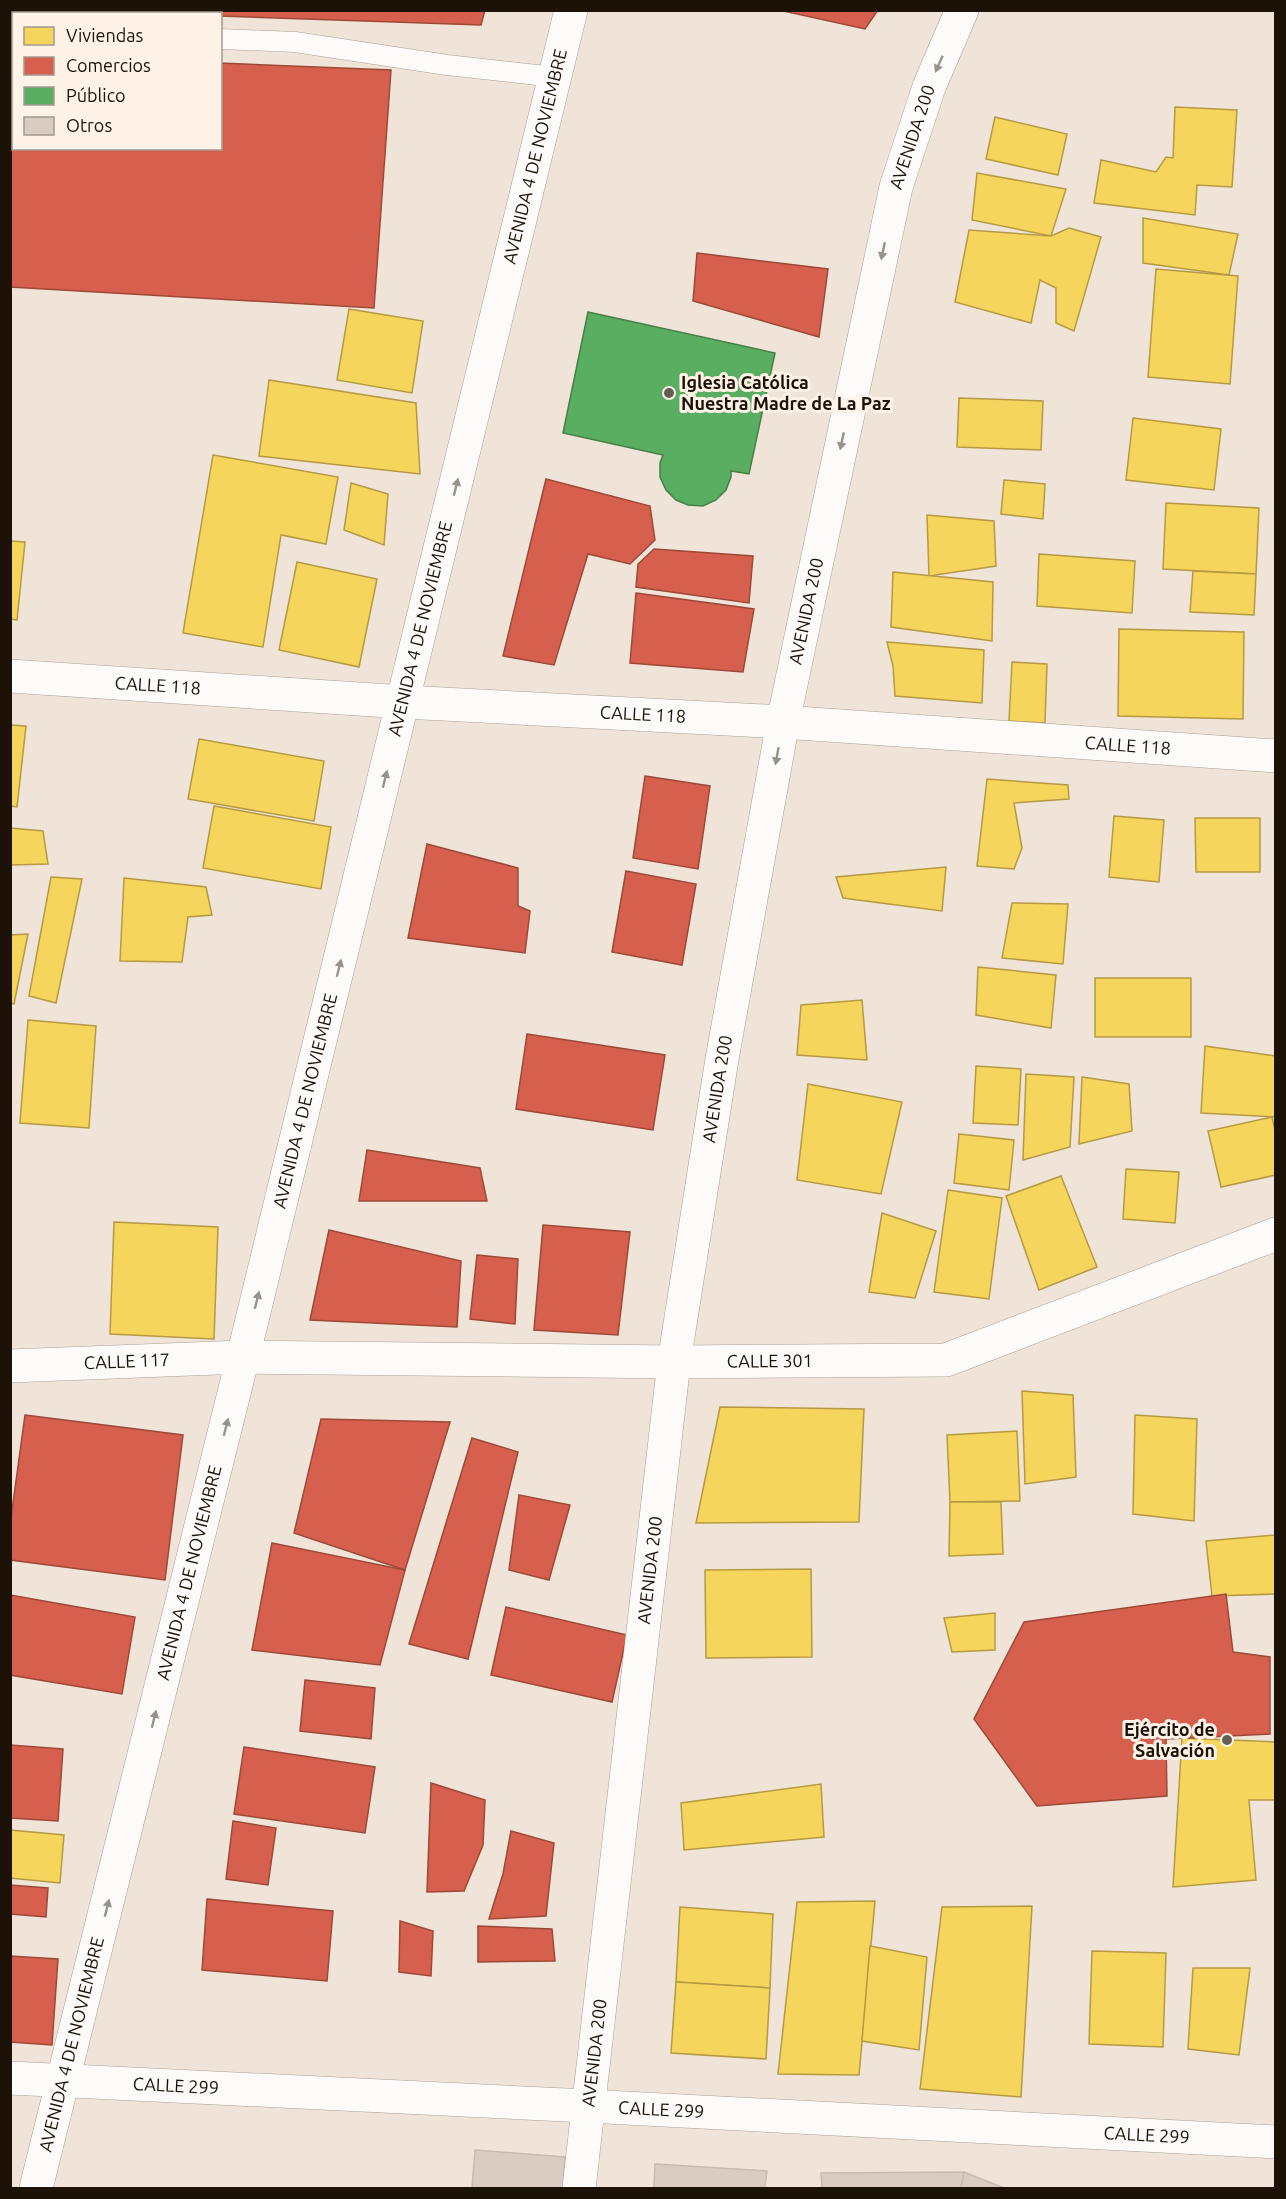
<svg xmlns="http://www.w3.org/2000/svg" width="1286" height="2199" viewBox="0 0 1286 2199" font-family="Ubuntu,sans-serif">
  <rect width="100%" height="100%" fill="#f0e4d8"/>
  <g fill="#f6d55c" stroke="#b59a43" stroke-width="1.5">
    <polygon points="1175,107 1237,110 1232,187 1197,185 1195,215 1094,203 1101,160 1156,172 1166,157 1173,158"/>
    <polygon points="995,117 1067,134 1058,175 986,159"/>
    <polygon points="977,173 1066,189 1051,236 972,220"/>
    <polygon points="1143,218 1238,234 1229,275 1143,263"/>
    <polygon points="1069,228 1101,237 1074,331 1056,323 1056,288 1040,280 1031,323 955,302 969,230 1051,236"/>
    <polygon points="1156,269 1238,276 1230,384 1148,377"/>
    <polygon points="349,309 423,321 412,393 337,380"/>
    <polygon points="269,380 416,403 420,474 259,456"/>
    <polygon points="959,398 1043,401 1041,450 957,447"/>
    <polygon points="1133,418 1221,429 1214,490 1126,480"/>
    <polygon points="213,455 338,477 326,544 281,535 263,647 183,633"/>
    <polygon points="1004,480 1045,484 1043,519 1001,514"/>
    <polygon points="351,483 388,494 384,545 344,530"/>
    <polygon points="1166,503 1259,508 1256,574 1163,569"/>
    <polygon points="927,515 994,521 996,566 929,576"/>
    <polygon points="10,541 25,542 17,620 10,619"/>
    <polygon points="1039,554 1135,561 1132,613 1037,606"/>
    <polygon points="297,562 377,579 359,667 279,650"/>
    <polygon points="1193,571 1256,574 1254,615 1190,612"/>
    <polygon points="893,572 993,582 992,641 891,627"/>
    <polygon points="1119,629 1244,632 1243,719 1118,716"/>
    <polygon points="887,642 984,650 982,703 895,696 893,666"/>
    <polygon points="1012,662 1047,664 1045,723 1009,721"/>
    <polygon points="10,725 26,726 17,807 10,806"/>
    <polygon points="199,739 324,761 314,821 188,799"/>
    <polygon points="987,779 1068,785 1069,799 1014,803 1022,848 1014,869 977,866"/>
    <polygon points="214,806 331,827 321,889 203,868"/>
    <polygon points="1114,816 1164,820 1159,882 1109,877"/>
    <polygon points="1195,818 1260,818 1260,872 1196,872"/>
    <polygon points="10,828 43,831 48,864 10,865"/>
    <polygon points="946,867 942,911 843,898 836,877"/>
    <polygon points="51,877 82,879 56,1003 29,996"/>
    <polygon points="124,878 206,887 212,915 188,917 182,962 120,961"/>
    <polygon points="1012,903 1068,904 1063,964 1002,958"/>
    <polygon points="28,934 14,1004 10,1003 10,935"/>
    <polygon points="978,967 1056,975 1051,1028 976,1015"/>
    <rect x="1095" y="978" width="96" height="59"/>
    <polygon points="862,1000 867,1060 797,1055 801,1005"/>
    <polygon points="28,1020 96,1026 89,1128 20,1123"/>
    <polygon points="1205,1046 1276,1056 1276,1117 1201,1113"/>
    <polygon points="976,1066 1021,1069 1018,1125 973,1123"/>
    <polygon points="1026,1074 1074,1077 1070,1147 1023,1160"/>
    <polygon points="1082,1077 1129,1084 1132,1131 1079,1144"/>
    <polygon points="808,1084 902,1102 881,1194 797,1180"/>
    <polygon points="1272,1117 1276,1135 1276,1175 1221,1187 1208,1131"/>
    <polygon points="959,1134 1014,1140 1009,1190 954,1183"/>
    <polygon points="1126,1169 1179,1172 1175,1223 1123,1219"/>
    <polygon points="1061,1176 1097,1267 1039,1290 1006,1196"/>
    <polygon points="948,1190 1002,1198 989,1299 934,1292"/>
    <polygon points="882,1213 936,1231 915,1298 869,1292"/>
    <polygon points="114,1222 218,1227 214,1339 110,1334"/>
    <polygon points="1022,1391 1073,1395 1076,1477 1025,1484"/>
    <polygon points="720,1407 864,1409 859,1522 696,1523"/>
    <polygon points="1135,1415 1197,1419 1194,1521 1133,1514"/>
    <polygon points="1017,1431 1020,1501 950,1502 947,1435"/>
    <polygon points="950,1502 1001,1502 1003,1554 949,1556"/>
    <polygon points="1276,1535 1276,1594 1212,1596 1206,1541"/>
    <polygon points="811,1569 812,1657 706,1658 705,1570"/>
    <polygon points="995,1613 995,1650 952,1652 944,1618"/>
    <polygon points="1182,1738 1276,1742 1276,1800 1249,1800 1256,1880 1173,1887"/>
    <polygon points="821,1784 824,1837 684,1850 681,1803"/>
    <polygon points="10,1830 64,1835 60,1883 10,1878"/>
    <polygon points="875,1901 859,2075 778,2074 797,1902"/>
    <polygon points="1032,1906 1021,2097 920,2089 942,1907"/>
    <polygon points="680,1907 773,1914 770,1988 676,1982"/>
    <polygon points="870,1946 927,1957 919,2050 862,2041"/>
    <polygon points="1092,1951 1166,1953 1163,2047 1089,2044"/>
    <polygon points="1193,1968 1250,1968 1239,2055 1188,2049"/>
    <polygon points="676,1982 770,1988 766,2059 671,2053"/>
  </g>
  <g fill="#d6604d" stroke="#9e4938" stroke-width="1.5">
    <polygon points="98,10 485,10 481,25 220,16 220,14 155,14"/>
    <polygon points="779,10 878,10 865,29"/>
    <polygon points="10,56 14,56 14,148 220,148 220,63 391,70 374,308 10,287"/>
    <polygon points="697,253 828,269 819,337 693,301"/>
    <polygon points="546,479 650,506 655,540 630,564 588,554 554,665 503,656"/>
    <polygon points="654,549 753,556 749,603 636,587 638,564"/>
    <polygon points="636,593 754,609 743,672 630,663"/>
    <polygon points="645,776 710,786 698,869 633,858"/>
    <polygon points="427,844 518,868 518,906 530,911 525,953 408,938"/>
    <polygon points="626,871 696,884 682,965 612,952"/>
    <polygon points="527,1034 665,1055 653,1130 516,1109"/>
    <polygon points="367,1150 480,1168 487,1201 359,1201"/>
    <polygon points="543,1225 630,1232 618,1335 534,1330"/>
    <polygon points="329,1230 461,1261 457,1327 310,1320"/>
    <polygon points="477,1255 518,1259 515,1324 470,1319"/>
    <polygon points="25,1415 183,1435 165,1580 10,1560 10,1525"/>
    <polygon points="321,1419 450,1422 405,1570 294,1533"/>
    <polygon points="472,1438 518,1452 468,1659 409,1644"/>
    <polygon points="519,1495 570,1505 549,1580 509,1570"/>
    <polygon points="272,1543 405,1570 380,1665 252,1650"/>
    <polygon points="1226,1594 1233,1652 1270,1657 1270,1734 1166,1739 1167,1796 1037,1806 974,1719 1024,1622"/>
    <polygon points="10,1595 135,1617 122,1694 10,1675"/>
    <polygon points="506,1607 627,1635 612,1702 491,1675"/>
    <polygon points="305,1680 375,1688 371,1739 300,1731"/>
    <polygon points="10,1745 63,1749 58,1821 10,1818"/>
    <polygon points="244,1747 375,1767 365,1833 234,1814"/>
    <polygon points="431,1783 485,1800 483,1845 464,1891 427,1892"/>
    <polygon points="233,1821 276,1828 268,1885 226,1879"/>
    <polygon points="511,1831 554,1843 546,1916 489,1919 503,1874"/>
    <polygon points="10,1885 48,1888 46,1917 10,1914"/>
    <polygon points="207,1899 333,1911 327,1981 202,1970"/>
    <polygon points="400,1921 433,1931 431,1976 399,1972"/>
    <polygon points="478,1926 552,1929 555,1961 478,1962"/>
    <polygon points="10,1956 58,1959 52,2045 10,2042"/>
  </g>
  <polygon fill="#5aae61" stroke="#477f46" stroke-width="1.5" points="588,312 775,353 749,474 731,471 731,477 726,490 716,500 703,506 688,505 676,500 666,490 660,477 660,463 663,455 563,433"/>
  <g fill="#dbccc3" stroke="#c8bbb3" stroke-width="1.5">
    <polygon points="475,2150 565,2157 563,2188 472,2188"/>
    <polygon points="655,2164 767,2171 765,2188 654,2188"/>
    <polygon points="964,2172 961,2188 822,2188 821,2173"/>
    <polygon points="964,2172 1004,2188 961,2188"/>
  </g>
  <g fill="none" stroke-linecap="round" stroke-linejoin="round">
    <g stroke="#aa9f95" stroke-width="21">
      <g id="service">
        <polyline points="10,32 14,32"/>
        <polyline points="220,39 295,42 447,65 555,77"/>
      </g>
    </g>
    <g stroke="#aa9f95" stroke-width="34">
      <g id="minor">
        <path id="s1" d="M10 676 404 702 783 722 1276 756"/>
        <path id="s2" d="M10 1366 243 1357 674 1362 946 1360 1276 1234"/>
        <path id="s3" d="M10 2078 587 2106 1276 2142"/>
        <path id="s4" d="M579 2188 674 1362 722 1059 783 722 896 187 929 87 962 10"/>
      </g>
    </g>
    <g stroke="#aa9f95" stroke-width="34">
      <g id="primary">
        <path id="s5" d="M36 2188 243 1357 571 10"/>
      </g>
    </g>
    <use href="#service" stroke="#fdfbf9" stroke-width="20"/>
    <use href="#minor" stroke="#fdfbf9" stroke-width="33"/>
    <use href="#primary" stroke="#fdfbf9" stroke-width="33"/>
  </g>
  <defs><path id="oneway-solid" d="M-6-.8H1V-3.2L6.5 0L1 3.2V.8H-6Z" transform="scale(1.5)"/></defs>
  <g fill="#98928d">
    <use href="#oneway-solid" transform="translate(939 64) rotate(114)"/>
    <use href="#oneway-solid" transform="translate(883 251) rotate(102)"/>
    <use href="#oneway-solid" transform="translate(842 441) rotate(102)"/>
    <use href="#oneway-solid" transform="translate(456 487) rotate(-76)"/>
    <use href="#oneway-solid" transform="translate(777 756) rotate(100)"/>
    <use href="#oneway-solid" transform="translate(385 779) rotate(-76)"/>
    <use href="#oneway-solid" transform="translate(339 968) rotate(-76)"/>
    <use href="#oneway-solid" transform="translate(257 1300) rotate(-76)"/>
    <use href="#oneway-solid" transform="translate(226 1427) rotate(-76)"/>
    <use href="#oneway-solid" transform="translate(154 1719) rotate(-76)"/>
    <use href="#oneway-solid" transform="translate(107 1908) rotate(-76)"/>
  </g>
  <g fill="#665c51" stroke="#fff3e8" stroke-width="2">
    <circle cx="669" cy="393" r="6"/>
    <circle cx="1227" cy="1740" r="6"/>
  </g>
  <g text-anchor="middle" stroke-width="6" stroke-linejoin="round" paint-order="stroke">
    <g font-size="18" fill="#1c1208" stroke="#fff3e8">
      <text dy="6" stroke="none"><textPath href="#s4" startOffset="2080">AVENIDA 200</textPath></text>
      <text dy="6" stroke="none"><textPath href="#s5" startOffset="2092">AVENIDA 4 DE NOVIEMBRE</textPath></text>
      <text dy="6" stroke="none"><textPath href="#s4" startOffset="1594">AVENIDA 200</textPath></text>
      <text dy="6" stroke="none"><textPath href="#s5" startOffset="1606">AVENIDA 4 DE NOVIEMBRE</textPath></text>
      <text dy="6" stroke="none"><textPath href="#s1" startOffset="148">CALLE 118</textPath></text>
      <text dy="6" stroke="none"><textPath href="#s1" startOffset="634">CALLE 118</textPath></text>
      <text dy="6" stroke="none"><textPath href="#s1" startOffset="1120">CALLE 118</textPath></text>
      <text dy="6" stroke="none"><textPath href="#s4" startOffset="1108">AVENIDA 200</textPath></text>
      <text dy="6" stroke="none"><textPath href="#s5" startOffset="1120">AVENIDA 4 DE NOVIEMBRE</textPath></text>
      <text dy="6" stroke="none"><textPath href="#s2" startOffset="760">CALLE 301</textPath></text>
      <text dy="6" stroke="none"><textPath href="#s2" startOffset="117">CALLE 117</textPath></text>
      <text dy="6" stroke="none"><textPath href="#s4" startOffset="622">AVENIDA 200</textPath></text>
      <text dy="6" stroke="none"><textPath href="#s5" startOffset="634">AVENIDA 4 DE NOVIEMBRE</textPath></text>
      <text dy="6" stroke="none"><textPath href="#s5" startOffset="148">AVENIDA 4 DE NOVIEMBRE</textPath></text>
      <text dy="6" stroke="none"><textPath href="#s4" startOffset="136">AVENIDA 200</textPath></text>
      <text dy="6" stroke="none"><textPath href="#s3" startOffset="166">CALLE 299</textPath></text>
      <text dy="6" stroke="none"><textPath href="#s3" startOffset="652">CALLE 299</textPath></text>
      <text dy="6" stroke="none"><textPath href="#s3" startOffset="1138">CALLE 299</textPath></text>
    </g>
    <g font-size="18" font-weight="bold" fill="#1c1208" stroke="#fff3e8" text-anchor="start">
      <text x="681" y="389">Iglesia Católica<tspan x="681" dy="21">Nuestra Madre de La Paz</tspan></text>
      <text x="1215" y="1736" text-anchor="end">Ejército de<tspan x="1215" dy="21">Salvación</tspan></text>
    </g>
  </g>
  <rect width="1286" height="2199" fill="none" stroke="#1c1208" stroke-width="24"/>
  <rect x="12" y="12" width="210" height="138" fill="#fff3e8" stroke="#a4998e" stroke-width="1.5"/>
  <rect x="24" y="27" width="30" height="18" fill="#f6d55c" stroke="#a4998e" stroke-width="1.5"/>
  <text x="66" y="42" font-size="18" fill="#1c1208">Viviendas</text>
  <rect x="24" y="57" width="30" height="18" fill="#d6604d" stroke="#a4998e" stroke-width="1.5"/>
  <text x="66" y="72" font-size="18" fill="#1c1208">Comercios</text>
  <rect x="24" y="87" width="30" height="18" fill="#5aae61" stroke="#a4998e" stroke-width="1.5"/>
  <text x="66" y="102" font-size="18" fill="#1c1208">Público</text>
  <rect x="24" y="117" width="30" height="18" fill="#dbccc3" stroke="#a4998e" stroke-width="1.5"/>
  <text x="66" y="132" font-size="18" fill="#1c1208">Otros</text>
</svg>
